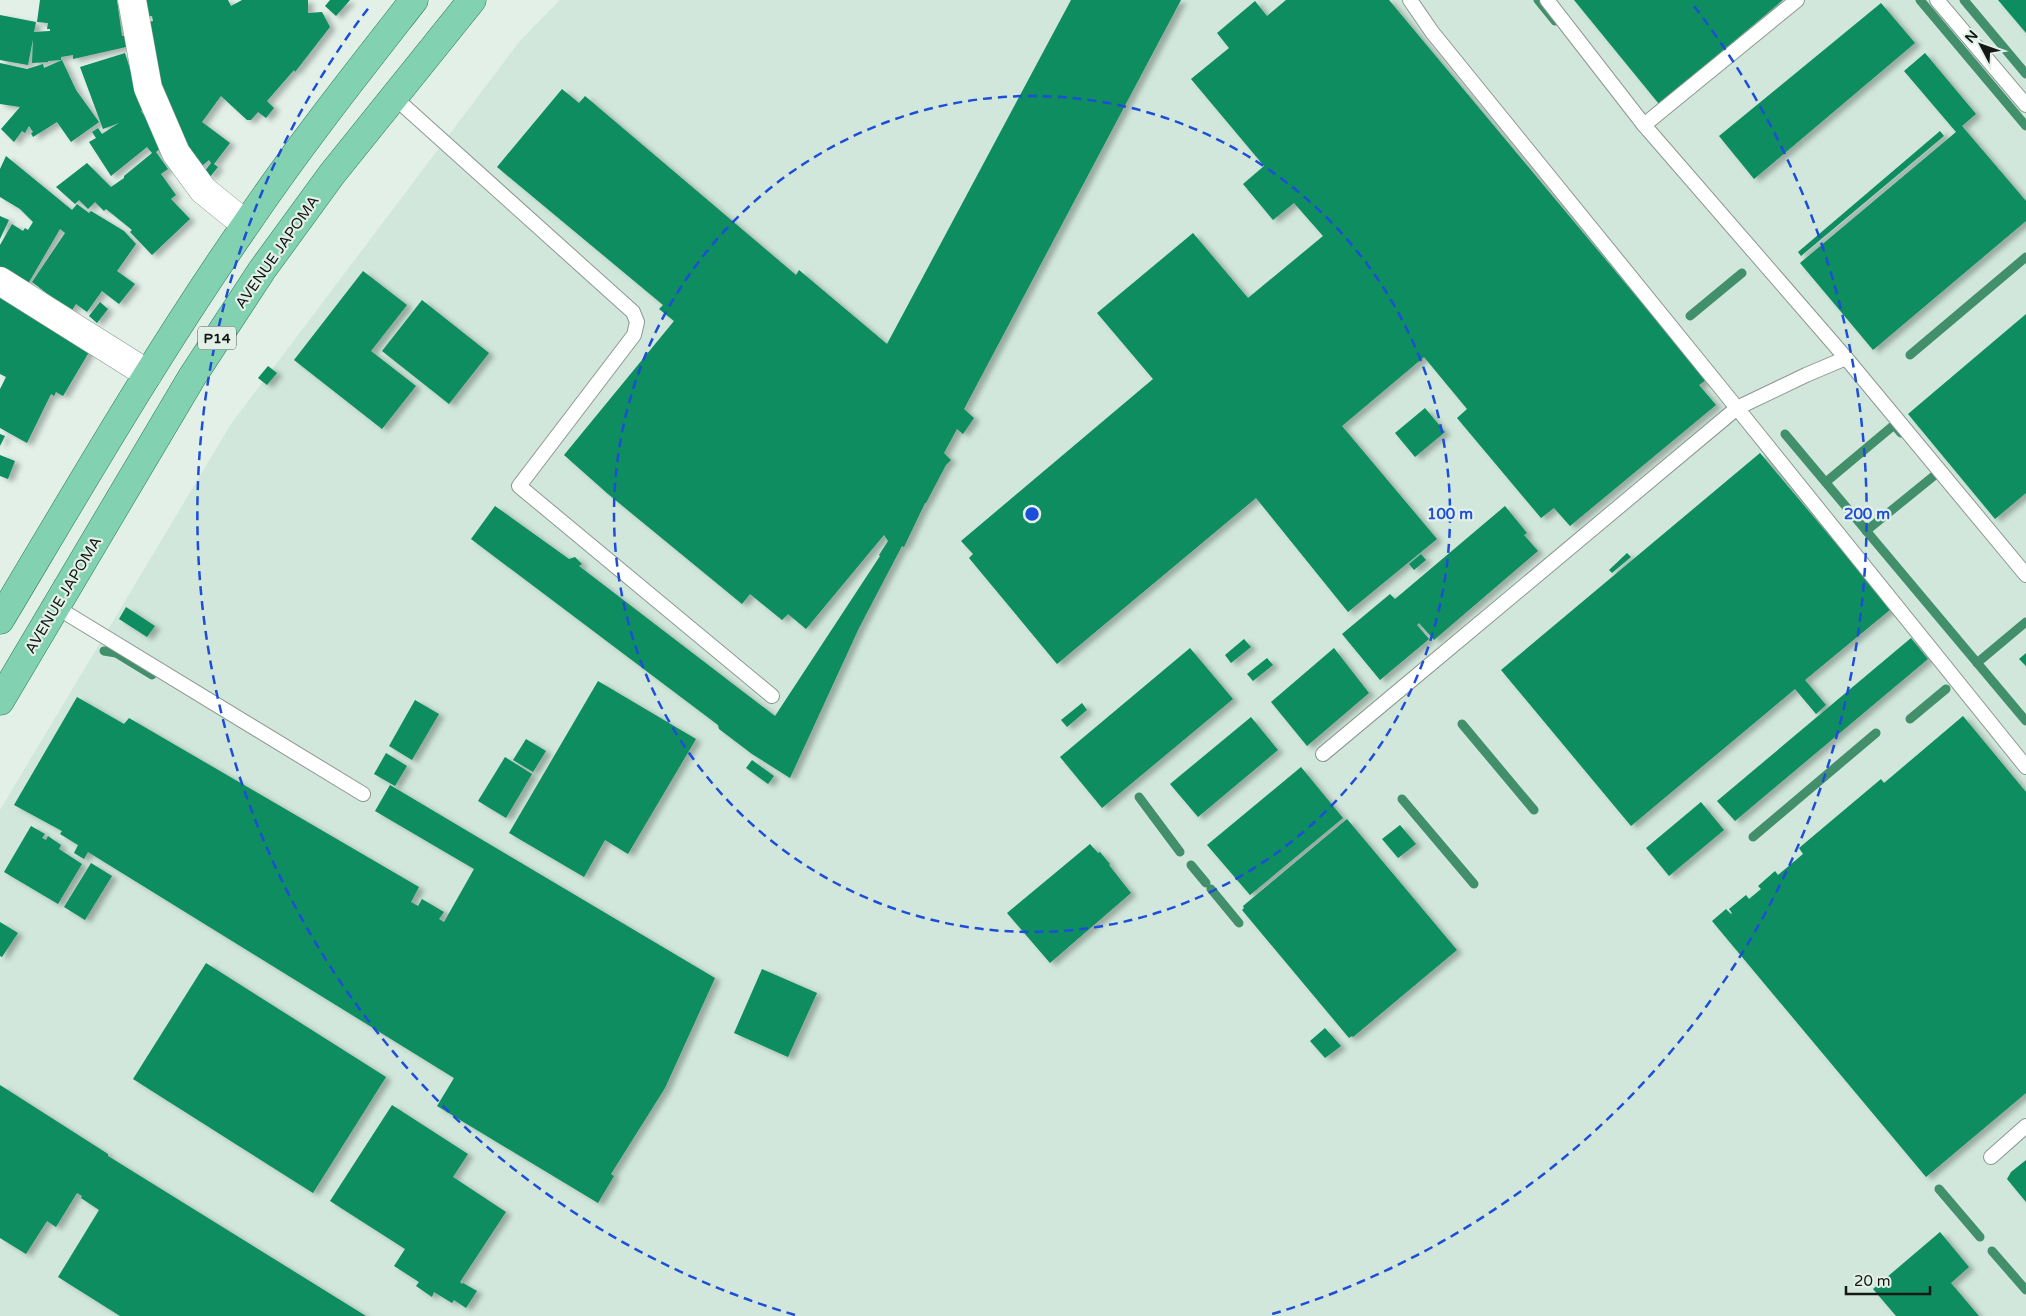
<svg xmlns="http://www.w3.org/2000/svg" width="2026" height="1316" viewBox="0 0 2026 1316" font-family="'Varela Round',sans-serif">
  <defs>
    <filter id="shadow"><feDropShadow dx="5.5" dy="3" stdDeviation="2.5" flood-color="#0004"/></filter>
  </defs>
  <rect width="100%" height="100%" fill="#e2f0e8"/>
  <polygon fill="#d1e7db" points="560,0 2026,0 2026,1316 0,1316 0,810 231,424 519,42"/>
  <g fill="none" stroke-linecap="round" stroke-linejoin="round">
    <g stroke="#418f6b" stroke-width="9">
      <polyline points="1538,0 1555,21"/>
      <polyline points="1920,0 2026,126"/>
      <polyline points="1964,0 2026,74"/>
      <polyline points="1690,316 1742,273"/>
      <polyline points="1910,355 2026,257"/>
      <polyline points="1785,434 2026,721"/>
      <polyline points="1826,482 1894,425 1901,433"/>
      <polyline points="1866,531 1935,475"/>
      <polyline points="104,651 116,653 152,675"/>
      <polyline points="1977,663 2026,622"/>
      <polyline points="1910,719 1946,689"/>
      <polyline points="1462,724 1534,810"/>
      <polyline points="1139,797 1180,852"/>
      <polyline points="1402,799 1474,884"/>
      <polyline points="1753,837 1876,733"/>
      <polyline points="1191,865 1206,883"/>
      <polyline points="1211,889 1239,923"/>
      <polyline points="1939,1189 1980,1237"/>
      <polyline points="1992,1251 2026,1290"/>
    </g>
  </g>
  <g fill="#088d60" filter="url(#shadow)">
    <polygon points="40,0 117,0 122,36 125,36 126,47 73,59 73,55 61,57 61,60 48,61 48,62 32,63 33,39 28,65 0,60 0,15 36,22 34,32 50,31 50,29 47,29 48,23 37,22"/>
    <polygon points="142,0 228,0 231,6 242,0 308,0 308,13 322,12 330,27 295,72 294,70 267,101 274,108 266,118 258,112 251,120 247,120 221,96 202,122 230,143 214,164 218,167 210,177 204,172 211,163 209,160 198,169 184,146 187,144 163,103 144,23 153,21 152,16 144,17"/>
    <polygon points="330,0 350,0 336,16 325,6"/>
    <polygon points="1071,0 1181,0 964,409 974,418 963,434 957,429 944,453 951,460 946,465 926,503 925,503 904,547 902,546 859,628 790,778 752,754 719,729 718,725 471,539 495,506 569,559 575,557 582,564 579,566 775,716 880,556 879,555 888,541 884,535 806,629 788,614 782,620 750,594 742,604 608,494 564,455 674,321 659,309 663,305 497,167 562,89 579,103 585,96 796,275 799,270 887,344"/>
    <polygon points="1286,0 1389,0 1706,380 1699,385 1716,405 1570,526 1554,508 1541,518 1457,418 1467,409 1424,357 1342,426 1437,539 1348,612 1256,498 1057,664 969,558 973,554 961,541 1153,379 1097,313 1193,233 1248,298 1323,236 1294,203 1273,220 1243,184 1264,166 1191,79 1229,48 1217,33 1255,1 1267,16"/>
    <polygon points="1574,0 1783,0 1659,104"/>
    <polygon points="1998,0 2026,0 2026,33"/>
    <polygon points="1881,3 1915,43 1754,179 1719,136"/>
    <polygon points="125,53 143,111 141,111 153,128 156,137 154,138 161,148 156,152 168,169 161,174 176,195 171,199 190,219 152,255 130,232 132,230 106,209 104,211 95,202 88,209 79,200 75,204 56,187 87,163 111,187 124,178 124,176 152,153 147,147 111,176 89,142 96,138 92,132 98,128 102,134 119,123 103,129 80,67"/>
    <polygon points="1925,53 1976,114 1962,126 2026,201 2026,221 1873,350 1800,263 1956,132 1904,71"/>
    <polygon points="62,60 76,90 99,122 71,142 57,122 33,137 31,133 33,132 29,126 25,133 22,131 14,142 1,129 20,107 0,104 0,63 27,69 43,64 44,68"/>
    <polygon points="1940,131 1944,136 1801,256 1798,252"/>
    <polygon points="6,156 72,210 77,204 89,213 91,211 124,231 136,244 117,271 135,284 119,304 102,291 87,312 76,304 71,312 32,282 65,233 60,229 28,284 0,267 0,245 12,224 23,231 25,228 28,230 33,222 20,209 0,197 0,169"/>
    <polygon points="0,216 9,220 0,239"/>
    <polygon points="363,271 407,305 371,351 416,386 382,429 294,360"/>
    <polygon points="0,294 92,347 63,396 56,392 54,396 51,394 27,443 0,428 0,389 6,377 0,374"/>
    <polygon points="422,300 489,353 449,404 382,351"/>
    <polygon points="100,302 108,309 97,323 89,316"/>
    <polygon points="2026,314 2026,493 1995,519 1908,414"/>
    <polygon points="268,366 277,373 267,385 258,378"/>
    <polygon points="1425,408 1445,432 1415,457 1395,433"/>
    <polygon points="0,434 5,436 0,446"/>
    <polygon points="1760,453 1891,609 1805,680 1826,705 1816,714 1795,689 1631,826 1501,670"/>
    <polygon points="0,455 15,461 8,479 0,476"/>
    <polygon points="1505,506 1527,533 1524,535 1538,551 1434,640 1419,623 1417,625 1429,639 1380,680 1342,634 1390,594 1395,599"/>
    <polygon points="1627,553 1631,557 1612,573 1609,570"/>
    <polygon points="1421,554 1426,560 1414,570 1409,564"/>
    <polygon points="126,607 155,626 147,637 119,619"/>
    <polygon points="1911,638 1928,659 1735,821 1717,801"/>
    <polygon points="1244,639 1251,647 1231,663 1225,655"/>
    <polygon points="1190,648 1233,699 1102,808 1060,757"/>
    <polygon points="1334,648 1369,693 1307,746 1271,702"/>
    <polygon points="2026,653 2026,666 2019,659"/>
    <polygon points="1267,658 1273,665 1253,681 1247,674"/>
    <polygon points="598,681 696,739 628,854 605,840 584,877 509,833"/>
    <polygon points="77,697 124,724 129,718 419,887 411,902 418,906 422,899 444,912 439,919 444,922 474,869 375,811 390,785 715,978 665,1088 611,1174 614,1176 598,1203 437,1106 454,1078 88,852 84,859 74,853 78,845 60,834 62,831 14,805"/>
    <polygon points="415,700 439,714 412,760 389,746"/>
    <polygon points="1082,703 1087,710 1067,727 1061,720"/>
    <polygon points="1963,716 2026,792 2026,1093 1926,1177 1712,921 1726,909 1731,914 1732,913 1729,909 1746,895 1749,899 1761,889 1758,886 1775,871 1778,875 1803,854 1799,848 1881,779 1884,783"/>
    <polygon points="1251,717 1278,750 1198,817 1170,784"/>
    <polygon points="526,739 546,751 533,772 513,760"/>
    <polygon points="386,753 407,766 395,786 374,774"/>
    <polygon points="505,757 532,774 506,818 478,801"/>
    <polygon points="752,760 774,776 768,784 746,768"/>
    <polygon points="1301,767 1343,818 1250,895 1207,845"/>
    <polygon points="1701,802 1724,830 1669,876 1646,848"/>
    <polygon points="1347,819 1457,950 1353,1037 1352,1036 1349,1038 1242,910 1244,908 1243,906"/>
    <polygon points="1400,825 1416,844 1398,858 1382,839"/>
    <polygon points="31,826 45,834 42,838 46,840 48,836 61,845 59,849 82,864 58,904 4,872"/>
    <polygon points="1090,844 1098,853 1100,852 1110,864 1109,865 1131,893 1050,963 1007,913"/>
    <polygon points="91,863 112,876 85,920 64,907"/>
    <polygon points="0,922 18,933 2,957 0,956"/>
    <polygon points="206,963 386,1077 313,1193 133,1079"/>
    <polygon points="762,969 817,993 788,1057 734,1033"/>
    <polygon points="1325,1028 1341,1046 1325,1058 1310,1041"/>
    <polygon points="0,1085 108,1154 108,1156 366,1316 120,1316 58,1277 99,1210 81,1198 82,1196 77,1193 56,1227 47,1221 26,1254 0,1238"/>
    <polygon points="392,1105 468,1154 453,1177 506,1212 460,1282 462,1284 463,1283 477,1291 466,1308 454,1300 452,1303 434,1292 432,1297 416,1286 419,1282 394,1266 405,1249 330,1201"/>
    <polygon points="2026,1160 2026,1202 2007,1179 2011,1172"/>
    <polygon points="1940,1232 1969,1267 1951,1283 1979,1316 1896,1316 1873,1289"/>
  </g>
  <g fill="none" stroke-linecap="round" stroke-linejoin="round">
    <g stroke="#8b9891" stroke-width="16">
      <g id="lane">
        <polyline points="1410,0 1432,32 1737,408 1806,375 1846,358"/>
        <polyline points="1547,0 1644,125 1846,358 2026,575"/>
        <polyline points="1937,0 2026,105"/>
        <polyline points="394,97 633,312 637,322 634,335 519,486 772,696"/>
        <polyline points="1644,125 1797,0"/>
        <polyline points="56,607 363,794"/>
        <polyline points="1323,754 1737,408 2026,767"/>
        <polyline points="1991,1157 2026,1126"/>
      </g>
    </g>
    <g stroke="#8b9891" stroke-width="29">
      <g id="street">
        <polyline points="132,0 148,88 176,153 203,190 245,224"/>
        <polyline points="0,281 148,374"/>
      </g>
    </g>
    <g stroke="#257c59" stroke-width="29">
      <g id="primary">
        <path d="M0 620C80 486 158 351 247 223 299 146 357 73 414 0"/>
        <polyline points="0,701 192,377 262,270 332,174 472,0"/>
      </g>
    </g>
    <use href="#lane" stroke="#fff" stroke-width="14"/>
    <use href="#street" stroke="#fff" stroke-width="28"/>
    <use href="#primary" stroke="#82d1b1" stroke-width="28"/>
  </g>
  <g fill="none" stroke="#1d4ed8" stroke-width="2.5" stroke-dasharray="9 6">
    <circle cx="1032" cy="514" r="418"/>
    <path d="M795 1315A835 835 0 0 1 370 6M1694 6A835 835 0 0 1 1269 1315"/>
  </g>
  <g text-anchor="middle" stroke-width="4.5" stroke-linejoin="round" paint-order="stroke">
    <rect fill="#e2f0e8" stroke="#525a55" stroke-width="1" x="198" y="326.5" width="38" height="23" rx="4"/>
    <g font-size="14" font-weight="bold" fill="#141916">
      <text x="217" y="343">P14</text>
    </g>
    <g font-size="15" fill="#141916" stroke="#e2f0e8">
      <text transform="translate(277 252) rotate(-55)" y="5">AVENUE JAPOMA</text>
      <text transform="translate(63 595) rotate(-59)" y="5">AVENUE JAPOMA</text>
    </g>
  </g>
  <circle cx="1032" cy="514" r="8" fill="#1d4ed8" stroke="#e2f0e8" stroke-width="2.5"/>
  <g font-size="15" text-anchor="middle" font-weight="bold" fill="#1d4ed8" stroke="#e2f0e8" stroke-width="4.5" stroke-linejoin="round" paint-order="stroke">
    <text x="1450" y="519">100 m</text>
    <text x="1867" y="519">200 m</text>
  </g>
  <g transform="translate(1981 45) rotate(311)" stroke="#e2f0e8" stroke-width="4" paint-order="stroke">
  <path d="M0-4L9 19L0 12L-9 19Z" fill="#141916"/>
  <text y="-8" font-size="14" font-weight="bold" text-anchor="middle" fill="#141916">N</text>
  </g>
  <path d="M1846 1286v8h84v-8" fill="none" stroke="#141916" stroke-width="2.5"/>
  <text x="1854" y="1286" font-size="15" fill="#141916" stroke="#e2f0e8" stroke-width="4" paint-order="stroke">20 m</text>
</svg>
